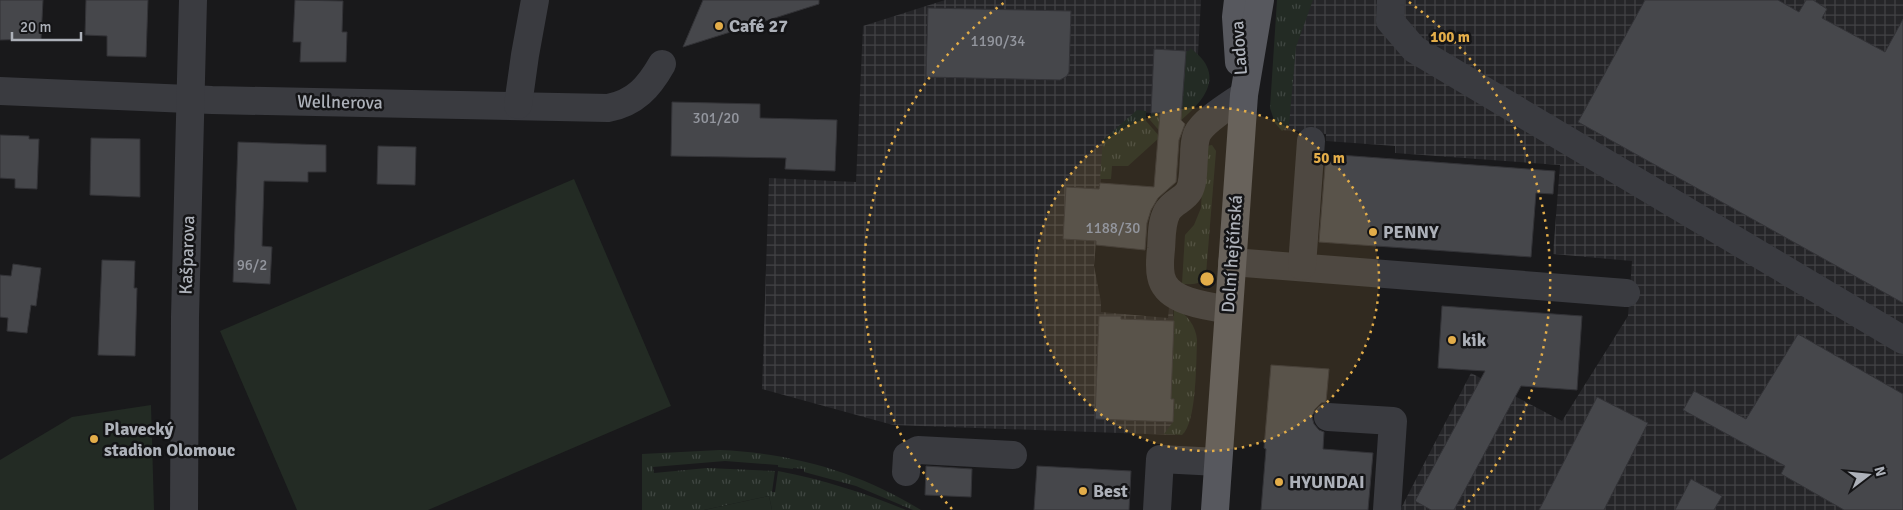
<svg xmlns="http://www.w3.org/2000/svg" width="1903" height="510" viewBox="0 0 1903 510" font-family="Signika,sans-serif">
  <defs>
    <pattern id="industrial-grid" width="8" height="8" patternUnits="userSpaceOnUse" patternTransform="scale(1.25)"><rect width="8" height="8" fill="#252528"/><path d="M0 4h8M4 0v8" fill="none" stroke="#424245"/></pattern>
    <pattern id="grass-tufts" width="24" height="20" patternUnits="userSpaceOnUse" patternTransform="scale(1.25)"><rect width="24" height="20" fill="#232b24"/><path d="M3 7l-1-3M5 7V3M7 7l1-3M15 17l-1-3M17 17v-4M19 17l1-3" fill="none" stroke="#404742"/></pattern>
  </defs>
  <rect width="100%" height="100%" fill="#19191b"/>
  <g fill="url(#industrial-grid)">
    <polygon points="945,0 1201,0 1196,90 1183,100 1182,115 1137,112 1104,143 1094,266 1101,302 1101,312 1168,318 1169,308 1173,308 1173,316 1179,317 1175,435 893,425 762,389 769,178 856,182 863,26"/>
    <polygon points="1312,0 1903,0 1903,510 1400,510 1471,373 1562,421 1628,316 1632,261 1553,254 1560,165 1395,153 1395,146 1326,141 1326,134 1282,130 1289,58"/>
  </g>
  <g fill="url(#grass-tufts)">
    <polygon points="1277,0 1313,0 1296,47 1289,125 1282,131 1275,123 1270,108"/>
    <path d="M1190 48C1236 81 1190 113 1163 135L1150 120 1151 113 1182 114 1186 51H1189Z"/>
    <polygon points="1137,110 1146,111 1146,121 1160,137 1128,166 1112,166 1111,179 1100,179 1103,140"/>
    <path d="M1212 145 1216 151 1206 274C1201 286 1193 284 1182 284L1185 235 1194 225 1201 208 1204 151 1207 146Z"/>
    <path d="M1174 307C1187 314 1196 326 1197 340 1196 360 1197 423 1182 435L1164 434 1173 422 1174 399H1171Z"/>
    <path d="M720 450C791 453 860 472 921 510H913L856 486 804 472V469L793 468V469L778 467V465L725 461 653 467 654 473 707 468 775 471 772 492H775L778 471C824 480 862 492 906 510H772L769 496 704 510H642V454Z"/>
  </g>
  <g fill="#232b24">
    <polygon points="574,179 671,406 428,510 297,510 220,331"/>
    <polygon points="151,405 154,510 0,510 0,460 72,417"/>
    <polygon points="769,496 772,510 704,510"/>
  </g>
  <g fill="#46474b" stroke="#333337">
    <polygon points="0,0 43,0 41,39 0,40"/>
    <polygon points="86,0 148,0 146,57 107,56 107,36 85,35"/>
    <polygon points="295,0 343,1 342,32 347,32 346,62 300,62 301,42 293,42"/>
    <polygon points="703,0 819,0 819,4 683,47"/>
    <polygon points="1645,0 1778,0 1799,12 1806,0 1813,0 1827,9 1822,18 1885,52 1903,19 1903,303 1578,122"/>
    <polygon points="928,8 1071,11 1069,72 1067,76 1060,80 926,77"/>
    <polygon points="1154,49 1186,51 1181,120 1185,124 1179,140 1176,182 1158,198 1151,210 1147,223 1145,250 1096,245 1096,241 1063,239 1066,187 1099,189 1100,183 1154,187 1160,113 1151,113"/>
    <polygon points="672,102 760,104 760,118 837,120 835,171 785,169 786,158 671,156"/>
    <polygon points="0,135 29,136 29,139 39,139 37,189 15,188 15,179 0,178"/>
    <polygon points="91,138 140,139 140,197 90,195"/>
    <polygon points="238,142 326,145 326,172 308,172 308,182 264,181 262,246 272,247 270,284 233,282"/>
    <polygon points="378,146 416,147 415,185 377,184"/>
    <polygon points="1326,154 1555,171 1553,194 1536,193 1531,257 1319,242"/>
    <polygon points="102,260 135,261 134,288 137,288 135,356 98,355"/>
    <polygon points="13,264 41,268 36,306 31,305 27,333 7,331 8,318 0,317 0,275 11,276"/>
    <polygon points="1442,306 1582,316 1577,390 1521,386 1454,510 1431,510 1415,501 1485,371 1438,368"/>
    <polygon points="1099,316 1121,316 1121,319 1174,321 1171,399 1174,399 1173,422 1095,419"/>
    <polygon points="1798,334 1903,394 1903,510 1844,510 1781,474 1785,466 1683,410 1694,391 1746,419"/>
    <polygon points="1271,365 1329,369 1326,402 1321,403 1315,409 1312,417 1314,424 1319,430 1324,432 1323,449 1373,453 1368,510 1261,510 1266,449 1264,448"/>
    <polygon points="1597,397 1648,423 1604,510 1539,510"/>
    <polygon points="926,466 972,469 971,497 925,495"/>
    <polygon points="1037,466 1131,471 1129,510 1034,510"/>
    <polygon points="1691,479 1722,496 1714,510 1675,510"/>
  </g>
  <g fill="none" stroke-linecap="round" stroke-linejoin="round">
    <g stroke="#3a3b40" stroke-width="28">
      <polyline points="1391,0 1390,21 1414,49 1903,340"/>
      <path d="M0 91 212 100 608 108C635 103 649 87 662 64"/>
      <polyline points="518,105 525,55 535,0"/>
      <polyline points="1232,262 1626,293"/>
      <polyline points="1302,266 1311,141"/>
      <path d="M1228 310C1207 305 1166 303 1161 276 1159 267 1160 258 1161 249 1162 237 1161 223 1167 212 1172 202 1184 200 1189 191 1194 182 1193 167 1194 157 1194 149 1194 142 1197 134 1204 120 1230 105 1244 95"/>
      <polyline points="1328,417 1393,421 1387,510"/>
      <polyline points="906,472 907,456 918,450 1013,455"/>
      <polyline points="184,510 185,317 193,0"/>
      <polyline points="1157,510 1160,459 1218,462"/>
    </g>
    <g stroke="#57585e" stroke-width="28">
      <polyline points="1238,0 1236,17 1239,62"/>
      <polyline points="1215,510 1244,95 1260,0"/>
    </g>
  </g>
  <circle cx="1207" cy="279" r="172" fill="#e3ad49" fill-opacity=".12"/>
  <g fill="none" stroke="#e3ad49" stroke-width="2.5" stroke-dasharray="2.5 5">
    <circle cx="1207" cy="279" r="172"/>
    <path d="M952 509A343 343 0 0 1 1005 2M1409 2A343 343 0 0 1 1462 509"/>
  </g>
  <g fill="#e3ad49" stroke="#141416" stroke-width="2">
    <circle cx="719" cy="26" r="5"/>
    <circle cx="1373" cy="232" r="5"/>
    <circle cx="1452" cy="340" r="5"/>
    <circle cx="94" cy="439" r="5"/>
    <circle cx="1279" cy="482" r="5"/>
    <circle cx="1083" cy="491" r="5"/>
  </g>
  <g text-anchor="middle" stroke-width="5" stroke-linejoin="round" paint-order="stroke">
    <g font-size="15" fill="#93969e">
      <text x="998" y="46">1190/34</text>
      <text x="716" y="123">301/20</text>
      <text x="1113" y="233">1188/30</text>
      <text x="252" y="270">96/2</text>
    </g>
    <g font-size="18" font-weight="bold" fill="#adb1b9" stroke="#141416" text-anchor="start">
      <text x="729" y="32">Café 27</text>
      <text x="1383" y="238">PENNY</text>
      <text x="1462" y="346">kik</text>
      <text x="104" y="435">Plavecký<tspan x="104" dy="21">stadion Olomouc</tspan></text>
      <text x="1289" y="488">HYUNDAI</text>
      <text x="1093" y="497">Best</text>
    </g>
    <g font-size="18" fill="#adb1b9" stroke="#141416">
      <text transform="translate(1239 48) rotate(-94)" y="6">Ladova</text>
      <text transform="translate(340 102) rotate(1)" y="6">Wellnerova</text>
      <text transform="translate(1232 254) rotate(-86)" y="6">Dolní hejčínská</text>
      <text transform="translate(187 255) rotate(-88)" y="6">Kašparova</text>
    </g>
  </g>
  <circle cx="1207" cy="279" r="8" fill="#e3ad49" stroke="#141416" stroke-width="2.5"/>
  <g font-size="15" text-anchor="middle" font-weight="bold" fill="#e3ad49" stroke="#141416" stroke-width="5" stroke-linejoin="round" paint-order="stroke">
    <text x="1450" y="42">100 m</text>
    <text x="1329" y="163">50 m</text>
  </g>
  <g transform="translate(1868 475) rotate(74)" stroke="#141416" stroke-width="4" paint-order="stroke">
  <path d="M0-4L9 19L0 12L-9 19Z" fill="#adb1b9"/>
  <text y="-8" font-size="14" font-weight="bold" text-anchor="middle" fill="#adb1b9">N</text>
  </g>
  <path d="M12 32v8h69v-8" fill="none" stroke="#adb1b9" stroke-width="2.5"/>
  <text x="20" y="32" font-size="15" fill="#adb1b9" stroke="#141416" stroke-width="4" paint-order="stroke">20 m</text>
</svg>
